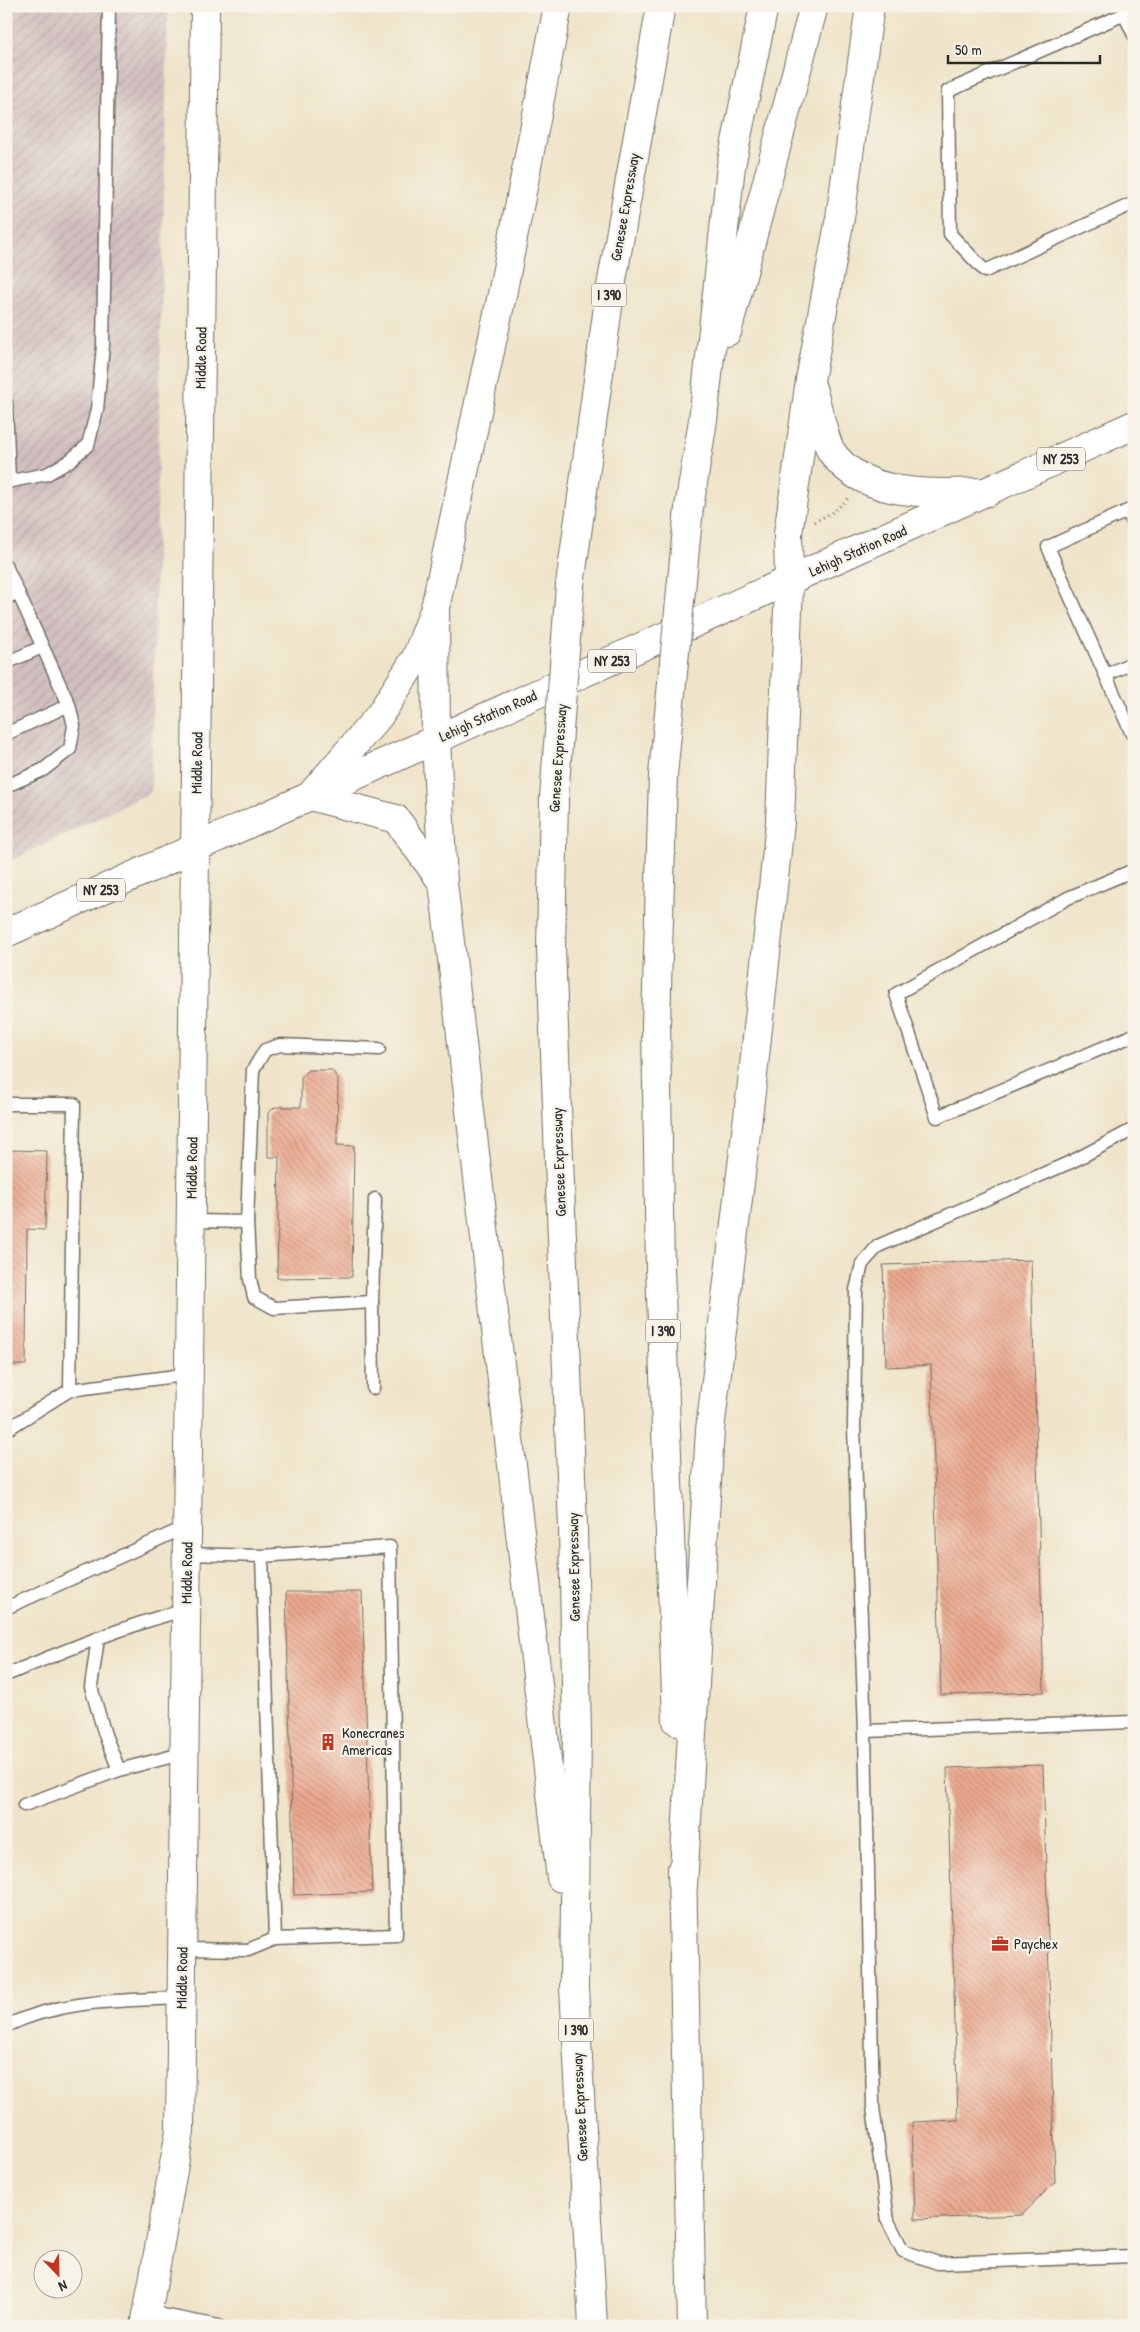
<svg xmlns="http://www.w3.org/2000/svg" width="1140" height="2332" viewBox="0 0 1140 2332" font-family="'Patrick Hand',sans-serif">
  <defs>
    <pattern id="industrial-furrows" width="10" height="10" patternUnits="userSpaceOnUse" patternTransform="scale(1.25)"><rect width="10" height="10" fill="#d1bfbf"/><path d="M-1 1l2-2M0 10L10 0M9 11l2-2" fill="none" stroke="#b4a4a4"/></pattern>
    <pattern id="building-back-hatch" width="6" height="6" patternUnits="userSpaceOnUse" patternTransform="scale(1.25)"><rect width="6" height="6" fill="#eca98f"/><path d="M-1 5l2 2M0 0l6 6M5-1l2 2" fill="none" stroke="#bf8a75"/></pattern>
  </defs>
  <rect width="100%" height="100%" fill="#f7f3e8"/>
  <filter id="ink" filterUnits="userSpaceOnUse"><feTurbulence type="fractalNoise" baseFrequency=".02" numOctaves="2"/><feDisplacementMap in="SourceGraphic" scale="10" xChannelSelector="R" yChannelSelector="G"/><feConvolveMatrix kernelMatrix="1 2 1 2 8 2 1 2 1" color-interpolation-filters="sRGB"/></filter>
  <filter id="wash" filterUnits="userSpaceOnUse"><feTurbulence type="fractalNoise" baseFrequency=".0096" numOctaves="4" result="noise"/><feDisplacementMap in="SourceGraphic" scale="20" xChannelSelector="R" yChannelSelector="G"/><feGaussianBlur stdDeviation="1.12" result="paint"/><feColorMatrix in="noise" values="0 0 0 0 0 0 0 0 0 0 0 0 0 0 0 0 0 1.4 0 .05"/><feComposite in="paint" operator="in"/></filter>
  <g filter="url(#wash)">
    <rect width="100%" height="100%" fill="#efe4c9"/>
    <polygon fill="url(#industrial-furrows)" points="6,6 168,6 151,792 6,863"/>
    <g id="blocks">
      <g fill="url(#building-back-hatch)">
        <polygon points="308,1070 332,1070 338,1079 337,1145 354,1146 352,1277 277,1278 279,1157 268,1157 268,1113 275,1107 301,1107 301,1077"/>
        <polygon points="6,1150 47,1151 45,1230 27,1229 26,1365 6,1365"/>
        <polygon points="1031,1260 1044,1692 941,1695 931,1365 886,1367 883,1265"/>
        <polygon points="286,1592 362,1592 372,1892 294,1895"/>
        <polygon points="1043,1765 1055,2182 1022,2215 915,2219 912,2122 958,2120 947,1768"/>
      </g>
    </g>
  </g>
  <g filter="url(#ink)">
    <use href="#blocks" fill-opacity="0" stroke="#706c62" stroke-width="1"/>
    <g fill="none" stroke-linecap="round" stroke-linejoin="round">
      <g stroke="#706c62" stroke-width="15">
        <g id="lane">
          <polyline points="1134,10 948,91 950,234 985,271 1134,203"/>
          <polyline points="1124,14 1134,35"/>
          <polyline points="6,403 9,482"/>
          <polyline points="6,482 47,474 68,462 88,445 97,410 103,345 109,6"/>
          <polyline points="1134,508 1048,547 1132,734 1134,733"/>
          <polyline points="1128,511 1134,525"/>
          <polyline points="6,566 69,705 74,726 70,749 43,770 6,786"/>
          <polyline points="6,598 18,592"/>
          <polyline points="6,663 42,647"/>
          <polyline points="1106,675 1134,662"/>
          <polyline points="6,734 69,705"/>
          <polyline points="1134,870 1068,898 896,994 937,1117 1134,1035"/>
          <polyline points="6,1104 74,1104 70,1390"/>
          <polyline points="1134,1129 1073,1161 878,1246 862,1264 856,1290 854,1427 865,1731 873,2107 888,2221 903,2251 938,2263 1134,2256"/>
          <polyline points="192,1221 247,1222 253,1070 265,1050 280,1045 379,1049"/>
          <polyline points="247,1222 250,1279 254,1297 274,1308 372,1302 375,1199"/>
          <polyline points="372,1302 373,1388"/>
          <polyline points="6,1430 70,1390 190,1374"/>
          <polyline points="262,1556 275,1939"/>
          <polyline points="6,1608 188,1526"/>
          <polyline points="98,1638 91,1687 105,1735 119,1770"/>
          <path d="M6 1675C66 1650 125 1626 187 1609"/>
          <polyline points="865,1731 1134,1722"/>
          <polyline points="24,1805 119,1770 185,1753"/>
          <polyline points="182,1949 248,1950 275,1939 396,1935 390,1547 262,1556 187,1554"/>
          <path d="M6 2026C62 1999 122 2001 182 1998"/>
          <polyline points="147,2312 219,2326"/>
        </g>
      </g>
      <g stroke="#706c62" stroke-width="30">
        <polyline id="secondary" points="145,2326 180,2131 205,6"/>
      </g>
      <g stroke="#706c62" stroke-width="30">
        <polyline id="primary" points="6,933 1134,425"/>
      </g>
      <g stroke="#706c62" stroke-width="30">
        <g id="highway">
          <polyline points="727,332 814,6"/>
          <path d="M812 388C816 401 825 441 831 451 864 500 937 493 988 492"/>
          <polyline points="689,508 703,420 731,166 764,6"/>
          <polyline points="570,585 610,292 661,6"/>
          <polyline points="435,608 436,739 443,883 561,1878"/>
          <polyline points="663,775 656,1024 660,1269 677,1721"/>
          <polyline points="554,798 551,948 573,1528 577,1734 574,1988 593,2326"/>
          <polyline points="443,883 396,819 310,796 379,716 416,658 435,608 502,295 558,6"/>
          <polyline points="682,1869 692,2326"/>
          <polyline points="683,1886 710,1430 753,1075 780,822 789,582 788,534 810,380 840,218 870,6"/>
        </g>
      </g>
      <polyline stroke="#706c62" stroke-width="3" stroke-dasharray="1 4" stroke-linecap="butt" points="814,522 833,512 850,497"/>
      <use href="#lane" stroke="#fff" stroke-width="12"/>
      <use href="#secondary" stroke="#fff" stroke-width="28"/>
      <use href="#primary" stroke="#fff" stroke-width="28"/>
      <use href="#highway" stroke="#fff" stroke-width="28"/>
      <g stroke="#706c62" stroke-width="30" stroke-linecap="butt">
        <g id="highway-bridge">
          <polyline points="663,775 689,508"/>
          <polyline points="554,798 570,585"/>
        </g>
      </g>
      <use href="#highway-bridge" stroke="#fff" stroke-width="28"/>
    </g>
  </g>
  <defs>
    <g id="building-bare" transform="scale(1.35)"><path d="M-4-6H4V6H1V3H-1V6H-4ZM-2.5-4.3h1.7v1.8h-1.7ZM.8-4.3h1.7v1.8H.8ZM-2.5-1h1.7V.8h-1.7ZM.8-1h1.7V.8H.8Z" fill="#c8321e" stroke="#f7f3e8" stroke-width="2.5" paint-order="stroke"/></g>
    <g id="office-bare" transform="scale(1.35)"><path d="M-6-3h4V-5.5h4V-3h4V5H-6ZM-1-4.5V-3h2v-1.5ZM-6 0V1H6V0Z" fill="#c8321e" stroke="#f7f3e8" stroke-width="2.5" paint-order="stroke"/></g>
  </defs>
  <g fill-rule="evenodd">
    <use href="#building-bare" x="328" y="1742"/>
    <use href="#office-bare" x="1000" y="1944"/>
  </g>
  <g text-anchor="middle" stroke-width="4.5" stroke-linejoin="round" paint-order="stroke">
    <g fill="#f7f3e8" stroke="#686764" stroke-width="1">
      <rect x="591.5" y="283.5" width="35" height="23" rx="4"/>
      <rect x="1037" y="447.5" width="48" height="23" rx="4"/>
      <rect x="588" y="649.5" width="48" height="23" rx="4"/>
      <rect x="77" y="878.5" width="48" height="23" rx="4"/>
      <rect x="645.5" y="1319.5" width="35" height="23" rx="4"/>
      <rect x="558.5" y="2018.5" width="35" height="23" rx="4"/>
    </g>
    <g font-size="14" font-weight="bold" fill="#2b2b2b">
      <text x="609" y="300">I 390</text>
      <text x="1061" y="464">NY 253</text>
      <text x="612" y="666">NY 253</text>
      <text x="101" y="895">NY 253</text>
      <text x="663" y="1336">I 390</text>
      <text x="576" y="2035">I 390</text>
    </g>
    <g font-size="15" fill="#2b2b2b" stroke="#f7f3e8">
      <text transform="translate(625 207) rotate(-80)" y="5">Genesee Expressway</text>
      <text transform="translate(201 358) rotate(-89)" y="5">Middle Road</text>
      <text transform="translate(858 551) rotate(-24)" y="5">Lehigh Station Road</text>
      <text transform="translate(488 716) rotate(-24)" y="5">Lehigh Station Road</text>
      <text transform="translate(558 758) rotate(-86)" y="5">Genesee Expressway</text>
      <text transform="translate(197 763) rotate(-89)" y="5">Middle Road</text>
      <text transform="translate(559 1162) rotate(-92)" y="5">Genesee Expressway</text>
      <text transform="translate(192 1168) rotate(-89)" y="5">Middle Road</text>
      <text transform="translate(574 1567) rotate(-91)" y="5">Genesee Expressway</text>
      <text transform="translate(187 1573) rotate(-89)" y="5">Middle Road</text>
      <text transform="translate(182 1978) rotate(-89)" y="5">Middle Road</text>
      <text transform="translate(580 2107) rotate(-93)" y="5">Genesee Expressway</text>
    </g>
    <g font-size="15" fill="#2b2b2b" stroke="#f7f3e8" text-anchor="start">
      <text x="342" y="1738">Konecranes<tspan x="342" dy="17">Americas</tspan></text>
      <text x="1014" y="1949">Paychex</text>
    </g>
  </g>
  <rect width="1140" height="2332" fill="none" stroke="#f7f3e8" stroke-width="25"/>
  <g transform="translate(58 2274) rotate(157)"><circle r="24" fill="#f7f3e8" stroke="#a5a39c"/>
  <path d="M0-4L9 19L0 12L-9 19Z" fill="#c8321e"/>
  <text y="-8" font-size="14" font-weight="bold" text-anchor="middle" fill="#2b2b2b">N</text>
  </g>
  <path d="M948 55v8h152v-8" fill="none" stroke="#2b2b2b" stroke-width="2.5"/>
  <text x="955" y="55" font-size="15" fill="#2b2b2b" stroke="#f7f3e8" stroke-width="4" paint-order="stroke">50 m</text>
</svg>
